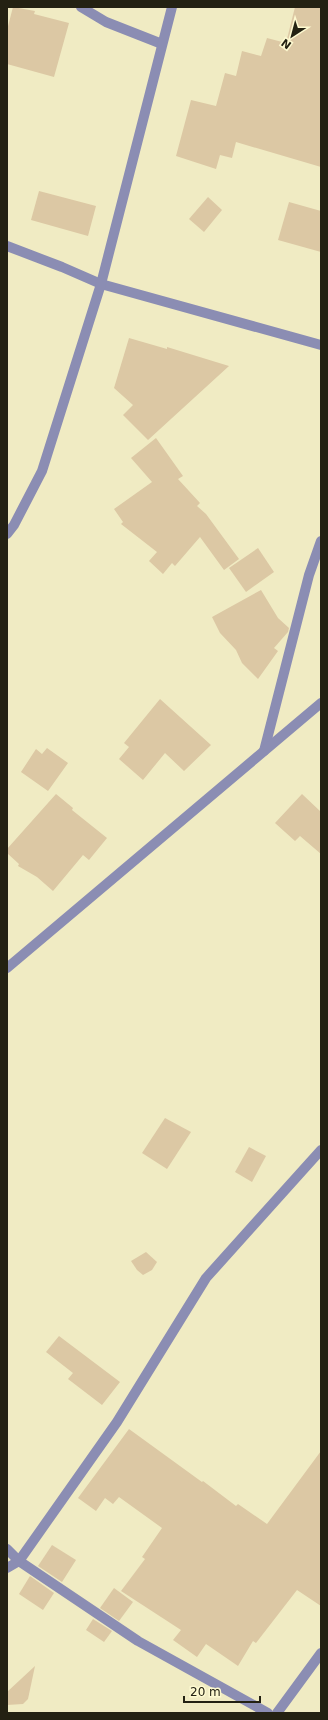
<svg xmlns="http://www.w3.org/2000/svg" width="328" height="1720" viewBox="0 0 328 1720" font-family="'DejaVu Sans',sans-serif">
  <rect width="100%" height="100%" fill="#f0ebc3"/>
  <g fill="#dcc8a4">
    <polygon points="13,7 35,11 34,14 69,23 54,77 7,64 7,30"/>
    <polygon points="295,7 321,7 321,167 236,142 232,158 220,155 216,169 176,156 191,100 216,106 225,73 236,76 242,51 261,56 267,38 286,43"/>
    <polygon points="39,191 96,206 88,236 31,220"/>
    <polygon points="208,197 222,210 204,232 189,219"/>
    <polygon points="289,202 321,211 321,252 278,240"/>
    <polygon points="129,338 167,349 167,347 229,366 148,440 123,415 133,405 114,388"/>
    <polygon points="156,438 183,476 178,479 200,503 197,506 206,514 239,559 224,570 200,537 175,566 172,563 163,574 149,561 157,552 121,524 123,522 114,509 152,482 131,458"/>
    <polygon points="258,548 274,572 246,592 229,568"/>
    <polygon points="261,590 278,618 289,628 288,632 274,648 278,651 258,679 242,663 236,650 220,633 212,617"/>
    <polygon points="160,699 211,745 184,771 165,753 143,780 119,759 129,747 124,743"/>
    <polygon points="47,748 68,763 48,791 21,772 36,749 42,754"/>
    <polygon points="56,794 73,808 72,810 107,838 89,860 83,855 53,891 37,877 18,866 19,864 7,853 7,849"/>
    <polygon points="302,794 321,812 321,854 300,836 295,841 275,823"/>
    <polygon points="165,1118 191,1132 167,1169 142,1153"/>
    <polygon points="249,1147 266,1156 252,1182 235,1172"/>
    <polygon points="146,1252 157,1262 152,1270 143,1275 137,1270 131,1261"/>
    <polygon points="59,1336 120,1382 102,1405 68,1379 73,1373 46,1352"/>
    <polygon points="129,1429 202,1482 203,1481 236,1506 238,1504 267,1524 321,1451 321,1606 297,1590 256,1643 253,1641 238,1666 206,1644 197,1657 173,1640 181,1630 121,1591 145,1559 142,1557 162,1528 119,1497 113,1504 105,1498 96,1511 78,1498"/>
    <polygon points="52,1545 76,1560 62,1582 38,1566"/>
    <polygon points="30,1576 54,1593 43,1610 19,1594"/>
    <polygon points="114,1588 133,1602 119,1621 100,1608"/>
    <polygon points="93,1619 112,1631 104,1642 86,1630"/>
    <polygon points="35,1666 28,1699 23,1704 7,1705 7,1692"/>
  </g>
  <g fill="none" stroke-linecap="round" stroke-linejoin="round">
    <g stroke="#8b8db3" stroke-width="10">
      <polyline points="81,7 106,22 162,44"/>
      <polyline points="7,246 62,267 101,284 321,345"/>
      <polyline points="7,534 14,525 42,471 101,284 172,7"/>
      <polyline points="264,751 309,575 321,541"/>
      <polyline points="7,968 321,703"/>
      <polyline points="7,1549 19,1561 138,1641 268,1713"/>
      <polyline points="7,1568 19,1561 117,1422 206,1278 321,1150"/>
      <polyline points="277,1713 321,1653"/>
    </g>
  </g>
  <rect width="328" height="1720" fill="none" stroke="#232112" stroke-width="16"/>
  <g transform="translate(292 36) rotate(216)" stroke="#fdf9d0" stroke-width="3" paint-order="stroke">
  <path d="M0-3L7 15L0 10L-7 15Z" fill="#232112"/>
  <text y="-6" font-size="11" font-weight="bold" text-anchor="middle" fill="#232112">N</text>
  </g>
  <path d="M184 1696v6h76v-6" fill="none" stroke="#232112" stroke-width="2"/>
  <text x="190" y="1696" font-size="12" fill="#232112" stroke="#fdf9d0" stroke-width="3" paint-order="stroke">20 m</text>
</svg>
